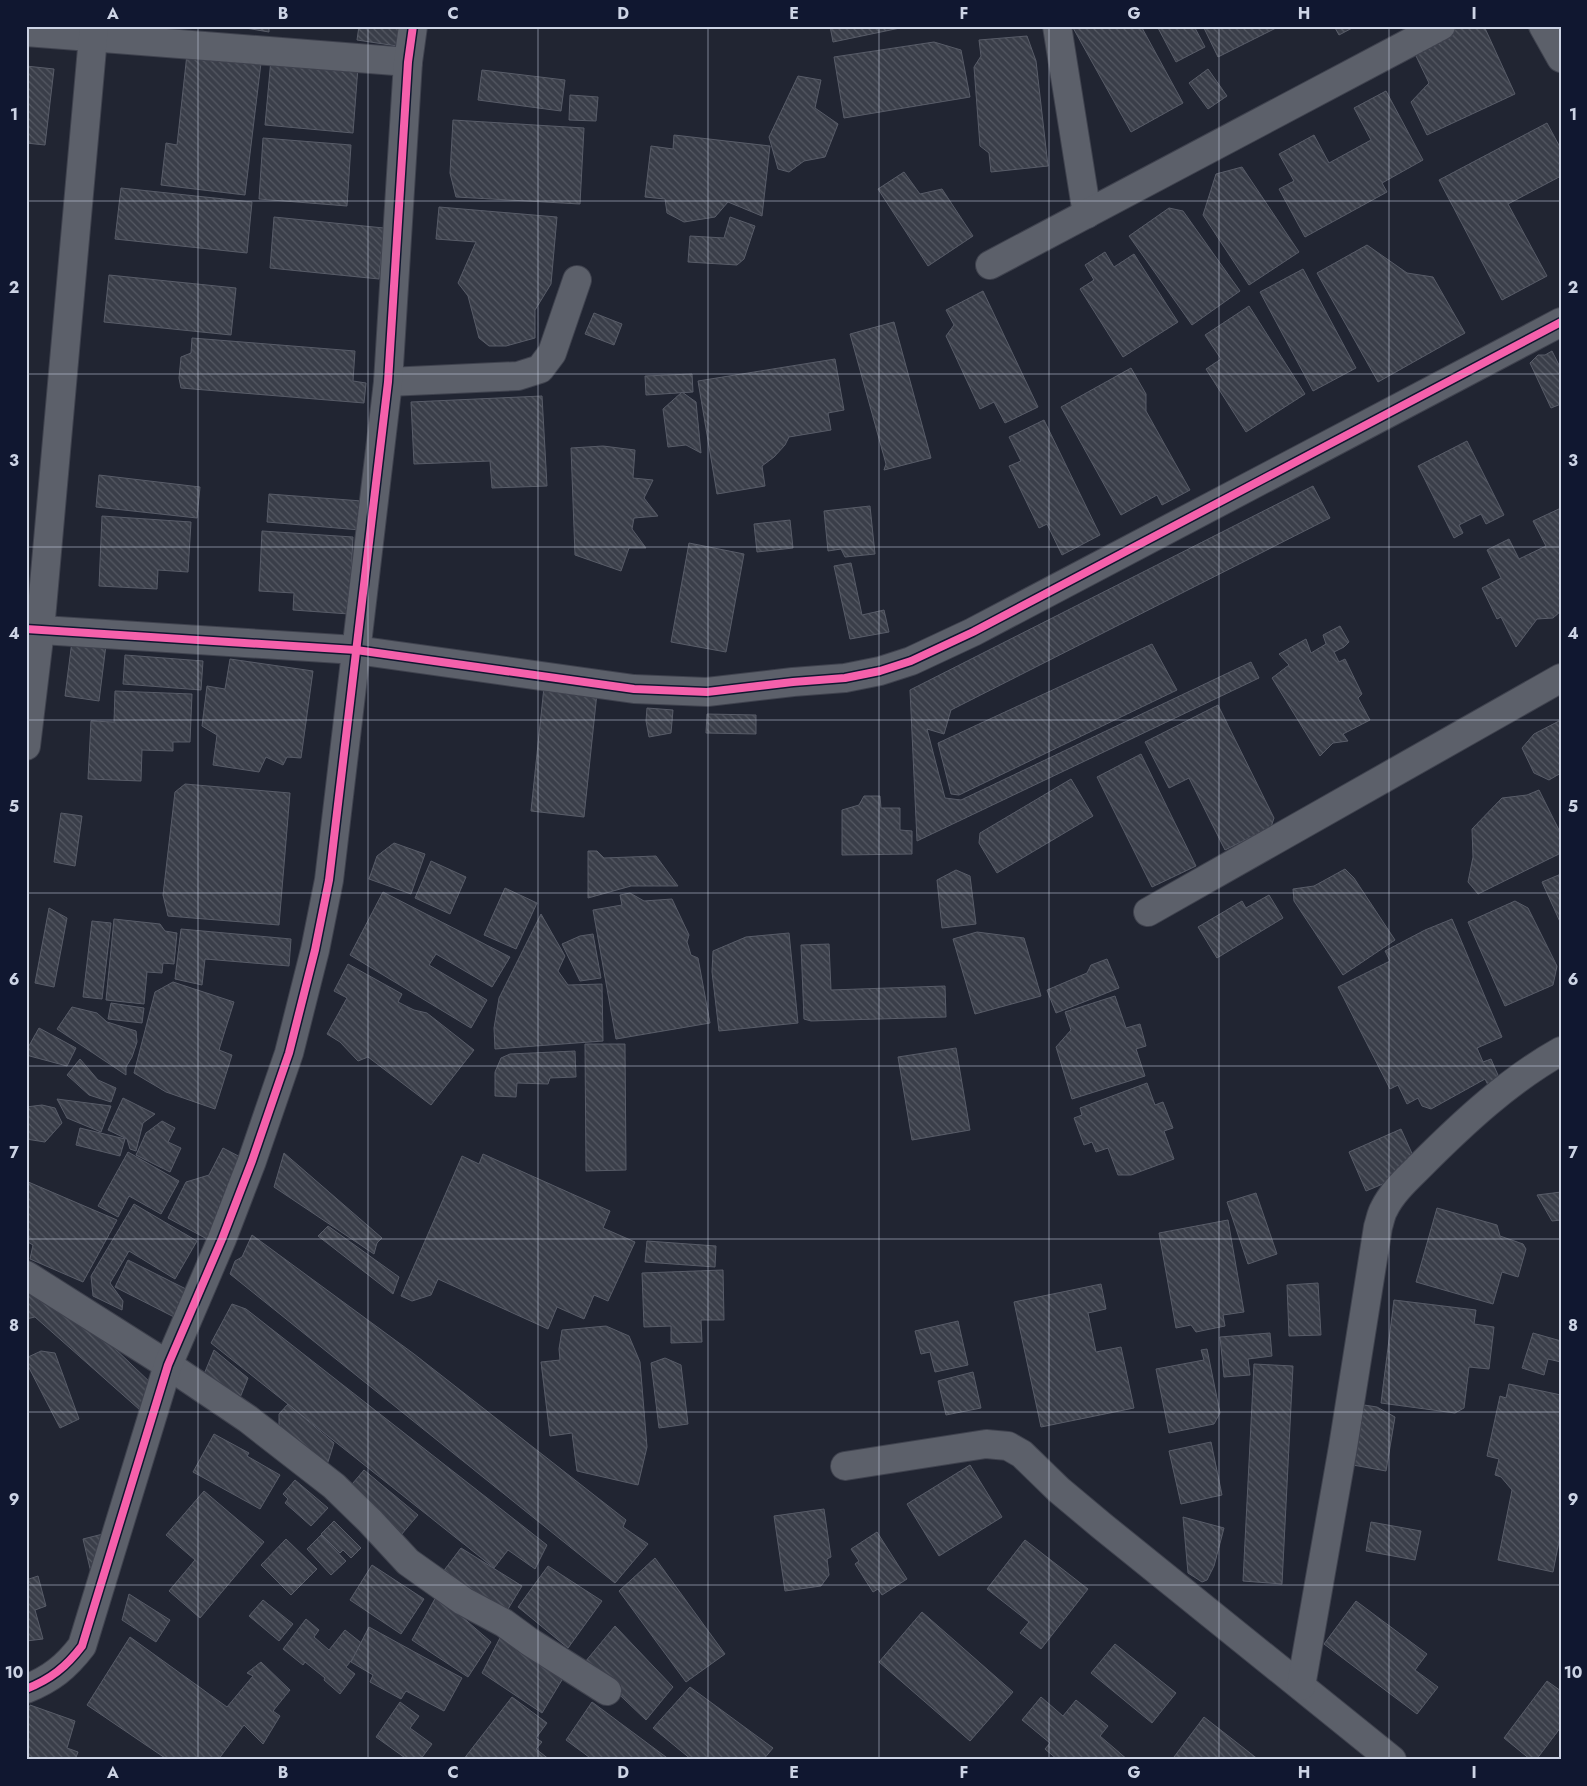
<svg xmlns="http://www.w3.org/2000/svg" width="1587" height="1786" viewBox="0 0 1587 1786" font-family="Jost,sans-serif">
  <defs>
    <pattern id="building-back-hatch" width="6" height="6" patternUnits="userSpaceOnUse" patternTransform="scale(1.25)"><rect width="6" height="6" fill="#3a3e49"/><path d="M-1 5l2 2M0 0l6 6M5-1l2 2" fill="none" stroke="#555963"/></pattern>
  </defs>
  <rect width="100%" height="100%" fill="#212532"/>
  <g fill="url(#building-back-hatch)" stroke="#585c68">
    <polygon points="234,26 269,26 269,32"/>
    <polygon points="359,26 399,26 397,46 357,40"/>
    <polygon points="830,26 900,26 900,28 833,42"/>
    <polygon points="1072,26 1141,26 1183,103 1131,132"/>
    <polygon points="1157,26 1194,26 1205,47 1176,62"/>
    <polygon points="1203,26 1280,26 1218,57"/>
    <polygon points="1334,26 1356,26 1339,35"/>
    <polygon points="1421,26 1484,26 1515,94 1427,135 1411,102 1429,83 1405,33"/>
    <polygon points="1027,36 1036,61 1048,166 991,172 989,153 980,146 974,67 981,56 979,40"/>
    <polygon points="934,42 961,50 970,97 844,118 834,57"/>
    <polygon points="187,54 261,63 245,195 161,185 166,143 177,145"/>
    <polygon points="271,59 358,67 353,133 265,125"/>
    <polygon points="26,66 54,69 45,145 26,143"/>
    <polygon points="1208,69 1227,96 1208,109 1189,83"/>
    <polygon points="482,70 565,80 561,111 478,100"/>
    <polygon points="798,76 821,80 815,108 838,124 825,157 804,161 789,172 778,169 769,137"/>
    <polygon points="1386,91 1423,160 1382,183 1387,192 1305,237 1279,189 1294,181 1279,154 1314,135 1329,163 1371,140 1354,108"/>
    <polygon points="570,95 598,97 596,121 569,120"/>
    <polygon points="453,120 584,128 580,204 456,197 450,173"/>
    <polygon points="1547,123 1561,149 1561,176 1508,204 1547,276 1502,300 1439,180"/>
    <polygon points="674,135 770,146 762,216 728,202 715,217 684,222 667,213 665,199 645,197 651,146 673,149"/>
    <polygon points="263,138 351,145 347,206 259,199"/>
    <polygon points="1242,167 1299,252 1249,285 1203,215 1216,174"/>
    <polygon points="904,172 920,194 942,189 973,236 928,266 878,189"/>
    <polygon points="121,188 252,202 247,253 115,239"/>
    <polygon points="439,207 557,217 551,284 535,310 535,338 506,346 489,346 479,338 468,296 458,283 476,242 436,239"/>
    <polygon points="1169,208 1183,211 1240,291 1192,325 1129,236"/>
    <polygon points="274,217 384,228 379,279 270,268"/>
    <polygon points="730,217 755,226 744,259 737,265 688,262 690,236 724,238"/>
    <polygon points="1367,245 1407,273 1433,277 1465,333 1378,382 1317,273"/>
    <polygon points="1105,252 1114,267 1134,254 1178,322 1123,357 1080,289 1094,280 1085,265"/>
    <polygon points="1303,269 1356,368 1313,391 1260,292"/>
    <polygon points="109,275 236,288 231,335 104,322"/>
    <polygon points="983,291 1038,407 1005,423 994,402 980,409 946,336 954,325 946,310"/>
    <polygon points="1249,306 1305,394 1246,432 1206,369 1221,359 1205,335"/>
    <polygon points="594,313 622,324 614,345 585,334"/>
    <polygon points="894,322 931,458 884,470 886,464 850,334"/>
    <polygon points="192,338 355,351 353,381 366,383 364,403 181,388 179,378 181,357 191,353"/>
    <polygon points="1552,351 1561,369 1561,404 1551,408 1530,363 1538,355 1545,355"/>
    <polygon points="835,359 844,410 828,413 831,430 789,437 785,445 774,457 762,466 765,486 717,494 698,381"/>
    <polygon points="1131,368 1146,394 1146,411 1190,490 1162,505 1157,495 1121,515 1061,407"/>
    <polygon points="692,374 693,392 646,395 645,376"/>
    <polygon points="682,392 696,402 701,453 686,445 668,447 663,409"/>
    <polygon points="542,396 547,486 492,488 490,461 414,464 411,402"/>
    <polygon points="1044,420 1100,535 1062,555 1047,524 1039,528 1009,466 1021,461 1009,437"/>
    <polygon points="1467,441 1504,515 1486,524 1481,514 1459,525 1463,533 1454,538 1418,466"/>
    <polygon points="603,446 635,450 633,478 653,480 644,498 658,516 634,518 632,529 646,548 629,548 621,571 575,555 571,448"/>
    <polygon points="99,475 200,487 197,518 96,507"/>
    <polygon points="1313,486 1330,518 951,710 944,734 927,729 945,798 961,800 1251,662 1259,678 917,841 910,690"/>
    <polygon points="269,494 362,501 360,530 267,522"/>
    <polygon points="870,506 875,554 845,557 841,549 828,551 824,511"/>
    <polygon points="1561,508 1561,611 1553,618 1537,619 1516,647 1501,617 1497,619 1482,588 1501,578 1487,550 1509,539 1519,559 1546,546 1533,521"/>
    <polygon points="102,516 191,522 188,572 158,570 157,589 99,586"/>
    <polygon points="790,520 793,548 757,552 754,524"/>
    <polygon points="262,531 353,537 349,614 293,610 294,593 259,591"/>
    <polygon points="689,543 744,554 726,652 671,642"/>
    <polygon points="851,563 862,615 884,610 889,632 850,639 834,566"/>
    <polygon points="1340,626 1349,642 1344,647 1334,652 1339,662 1345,659 1362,694 1358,698 1370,720 1343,734 1348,741 1333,743 1320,756 1272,678 1289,665 1279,654 1306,639 1311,653 1326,644 1323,635"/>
    <polygon points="72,641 106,645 99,701 65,696"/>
    <polygon points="1152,644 1177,690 959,795 951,794 938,743"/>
    <polygon points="125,655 203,661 201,690 123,684"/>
    <polygon points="230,659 313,671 301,758 287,757 283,765 266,757 259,772 213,765 217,735 202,726 207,686 225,689"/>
    <polygon points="544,687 597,693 584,817 531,811"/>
    <polygon points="115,691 192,694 190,742 173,742 173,751 142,750 141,781 88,779 91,721 114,722"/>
    <polygon points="1218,705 1274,818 1271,827 1225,850 1189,778 1169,788 1145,742"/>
    <polygon points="647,708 673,710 671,733 649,737 646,721"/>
    <polygon points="707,714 756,715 756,734 706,733"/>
    <polygon points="1561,720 1561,773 1549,780 1534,773 1522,748 1534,734"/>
    <polygon points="1141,754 1196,866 1152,887 1097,777"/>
    <polygon points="1071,779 1093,816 997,873 979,843 980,833"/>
    <polygon points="185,784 290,793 279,925 168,916 163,895 175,792"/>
    <polygon points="1539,790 1561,834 1561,853 1478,894 1468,882 1473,857 1472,829 1502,798 1527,795"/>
    <polygon points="864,796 880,796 881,808 900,808 900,830 912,831 912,854 842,855 842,810 859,805"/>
    <polygon points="61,813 82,816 75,866 54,862"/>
    <polygon points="394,843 425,854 411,894 369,879 377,856"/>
    <polygon points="588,851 597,851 604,858 656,856 678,886 631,886 588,898"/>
    <polygon points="431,861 466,877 450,914 415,898"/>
    <polygon points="1345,869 1354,878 1395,940 1343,975 1294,901 1293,889 1314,886"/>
    <polygon points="956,870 970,876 976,924 942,928 937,880"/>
    <polygon points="1561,874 1561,924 1542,882"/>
    <polygon points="505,888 537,903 516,949 484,935"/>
    <polygon points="383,892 510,957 492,987 436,954 429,965 487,1000 471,1028 350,955"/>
    <polygon points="630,893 644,901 672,899 689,935 687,942 691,955 698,958 710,1023 616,1039 593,910 622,905 620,895"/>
    <polygon points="1269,895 1283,918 1217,958 1198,927 1242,901 1246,908"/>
    <polygon points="1515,901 1528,908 1557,966 1553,985 1505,1006 1468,922"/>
    <polygon points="49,908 67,918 54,987 35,983"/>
    <polygon points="541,914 565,956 558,971 568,985 602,984 603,1041 495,1049 494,1028 499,998"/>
    <polygon points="114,919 160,924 165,931 177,933 174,964 163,963 162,973 147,972 144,1004 106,1000"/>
    <polygon points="1452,919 1502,1037 1477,1048 1483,1062 1491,1059 1504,1089 1491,1091 1485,1079 1431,1109 1422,1106 1418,1098 1407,1104 1398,1085 1390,1089 1338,987 1390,961 1385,951 1425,930"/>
    <polygon points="92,921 111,923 102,999 83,997"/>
    <polygon points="181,929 291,939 289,966 205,959 202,985 175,979"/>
    <polygon points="977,932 1024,938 1041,996 975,1014 953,939"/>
    <polygon points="789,933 798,1023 719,1031 712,972 713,951 746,937"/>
    <polygon points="593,934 601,978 580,981 562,944 580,936"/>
    <polygon points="829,944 831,990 945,986 946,1017 811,1021 804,1019 801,945"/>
    <polygon points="1107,959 1119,988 1056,1013 1047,990 1087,973 1091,965"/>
    <polygon points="348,964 402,994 398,1002 414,1010 427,1013 474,1050 431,1105 368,1057 358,1061 340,1042 327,1034 347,998 334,991"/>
    <polygon points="173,982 234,1002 219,1050 232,1055 215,1109 166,1092 134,1073 155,992"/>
    <polygon points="1115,996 1126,1028 1140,1024 1146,1046 1136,1049 1145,1076 1072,1099 1056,1047 1071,1030 1065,1012"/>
    <polygon points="111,1003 144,1008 142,1023 108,1019"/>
    <polygon points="72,1007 97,1013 107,1022 136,1031 137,1042 132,1057 126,1067 126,1075 57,1029"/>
    <polygon points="39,1028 76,1048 67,1066 26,1055 26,1051"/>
    <polygon points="585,1044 625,1044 626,1170 586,1171"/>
    <polygon points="956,1048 970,1130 912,1140 898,1057"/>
    <polygon points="575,1051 576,1077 550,1078 548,1084 517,1083 516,1097 495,1096 495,1072 501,1058 510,1054"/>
    <polygon points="80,1059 98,1080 116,1088 111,1102 89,1095 67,1075"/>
    <polygon points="1147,1083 1155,1105 1163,1102 1173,1128 1164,1131 1174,1159 1131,1175 1118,1175 1108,1148 1096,1152 1092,1142 1084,1145 1074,1118 1082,1115 1080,1108"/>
    <polygon points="123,1098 155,1114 143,1123 136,1151 130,1149 127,1139 108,1130"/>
    <polygon points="57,1099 111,1106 101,1132 67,1118"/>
    <polygon points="42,1105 55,1108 62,1123 45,1142 26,1139 26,1107"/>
    <polygon points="162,1121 175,1128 168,1142 181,1148 170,1172 136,1155 146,1133"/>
    <polygon points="80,1128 125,1139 120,1156 76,1145"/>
    <polygon points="1401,1129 1419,1169 1366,1191 1349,1152"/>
    <polygon points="223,1148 248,1161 207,1239 168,1218 186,1182 209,1175"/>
    <polygon points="128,1152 179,1181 161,1214 129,1196 118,1217 98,1206"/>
    <polygon points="284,1153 382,1238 377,1243 374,1254 274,1187"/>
    <polygon points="483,1154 610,1211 603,1228 635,1242 608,1301 594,1295 584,1319 557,1307 548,1329 438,1279 431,1295 412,1301 401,1296 462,1156 479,1164"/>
    <polygon points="26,1181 117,1220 83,1282 30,1259 33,1245 26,1241"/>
    <polygon points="1561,1192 1561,1220 1552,1221 1537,1195"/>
    <polygon points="1256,1193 1277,1254 1248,1264 1227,1202"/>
    <polygon points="134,1204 197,1241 175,1279 129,1251 110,1283 123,1301 122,1310 93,1296 91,1276"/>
    <polygon points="1437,1208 1497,1225 1500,1236 1523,1244 1526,1249 1518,1277 1502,1272 1493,1304 1416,1282"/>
    <polygon points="1228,1220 1244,1312 1223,1315 1225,1326 1196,1332 1191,1325 1176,1328 1159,1233"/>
    <polygon points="328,1226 399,1277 393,1294 318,1236"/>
    <polygon points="252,1235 414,1354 626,1520 623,1527 648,1544 615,1583 230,1274 235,1261 242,1257"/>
    <polygon points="647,1241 716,1246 715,1267 645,1262"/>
    <polygon points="128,1260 192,1292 178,1319 115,1287"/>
    <polygon points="723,1270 724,1320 701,1320 702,1342 671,1343 671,1326 644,1327 642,1273"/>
    <polygon points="45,1282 154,1386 140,1410 35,1317 26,1319 26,1284"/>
    <polygon points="1318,1283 1321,1335 1289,1336 1287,1285"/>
    <polygon points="1101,1284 1106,1309 1088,1313 1096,1352 1121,1347 1134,1408 1041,1427 1014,1302"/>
    <polygon points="1394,1300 1476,1310 1474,1324 1494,1327 1489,1369 1469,1367 1464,1408 1455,1413 1381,1403"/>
    <polygon points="232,1304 246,1309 547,1545 535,1569 508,1550 494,1568 211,1343"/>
    <polygon points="958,1321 968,1365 935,1372 930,1352 921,1354 915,1331"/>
    <polygon points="606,1326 629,1336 640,1362 647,1447 638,1485 577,1471 572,1433 550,1436 541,1362 560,1360 559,1349 562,1330"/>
    <polygon points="1270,1333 1272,1356 1248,1359 1250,1375 1224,1377 1220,1337"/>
    <polygon points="1533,1333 1561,1341 1561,1362 1548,1359 1544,1375 1522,1368"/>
    <polygon points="1207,1349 1220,1413 1214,1424 1169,1433 1156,1369 1204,1360 1201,1350"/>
    <polygon points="214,1350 248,1378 237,1405 202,1379"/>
    <polygon points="41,1351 55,1353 79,1419 60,1428 26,1362 26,1358"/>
    <polygon points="665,1358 681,1365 688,1424 659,1428 651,1363"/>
    <polygon points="1254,1364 1293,1366 1282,1584 1243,1581"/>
    <polygon points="973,1372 981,1408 946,1415 938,1381"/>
    <polygon points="1509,1384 1561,1395 1561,1531 1553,1572 1498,1560 1512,1490 1501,1477 1495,1475 1499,1459 1487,1456 1500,1396 1506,1398"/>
    <polygon points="288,1404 334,1443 326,1468 279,1432 279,1414"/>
    <polygon points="1364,1405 1377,1407 1395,1417 1386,1471 1353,1465"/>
    <polygon points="214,1434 249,1453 247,1456 280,1475 260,1509 193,1472"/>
    <polygon points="1211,1442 1222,1495 1181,1504 1169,1451"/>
    <polygon points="970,1465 1002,1517 939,1556 907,1504"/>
    <polygon points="364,1470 418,1515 401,1535 347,1490"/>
    <polygon points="295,1480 328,1508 311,1526 285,1503 288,1499 283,1494"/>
    <polygon points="204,1491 264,1542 200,1618 169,1591 195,1560 166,1535"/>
    <polygon points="824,1509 831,1557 827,1559 829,1575 821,1586 785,1591 774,1516"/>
    <polygon points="1183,1517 1224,1528 1214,1566 1207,1580 1202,1582 1188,1573"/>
    <polygon points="334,1521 361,1548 351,1558 343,1550 340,1553 321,1534"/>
    <polygon points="1371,1522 1421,1531 1415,1560 1366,1551"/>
    <polygon points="877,1532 907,1579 882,1595 878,1589 873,1592 855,1564 859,1561 851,1549"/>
    <polygon points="103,1534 94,1585 83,1539"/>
    <polygon points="321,1535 346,1561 331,1575 307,1549"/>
    <polygon points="286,1539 317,1569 291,1595 261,1565"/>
    <polygon points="1025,1540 1088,1589 1041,1649 1020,1633 1029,1622 987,1589"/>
    <polygon points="461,1548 522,1586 505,1614 442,1573"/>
    <polygon points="655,1558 725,1654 686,1682 619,1591"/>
    <polygon points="372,1565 424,1599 401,1634 350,1600"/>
    <polygon points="548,1566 602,1601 568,1648 518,1607"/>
    <polygon points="38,1576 46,1606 35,1610 43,1639 26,1641 26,1580"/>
    <polygon points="129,1594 170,1620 156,1642 122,1620"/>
    <polygon points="437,1595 491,1642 468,1677 412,1640"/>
    <polygon points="263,1600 293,1624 279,1641 249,1616"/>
    <polygon points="1356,1601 1427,1654 1415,1670 1438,1687 1417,1714 1324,1644"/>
    <polygon points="922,1612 1013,1692 970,1741 879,1662"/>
    <polygon points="306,1619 319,1630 314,1637 329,1650 345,1630 364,1645 346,1667 355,1674 340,1694 324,1680 325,1678 305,1662 303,1665 283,1649"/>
    <polygon points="615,1626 673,1687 646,1720 585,1662"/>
    <polygon points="369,1627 462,1678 444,1711 406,1691 401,1699 370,1682 373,1675 351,1662"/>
    <polygon points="504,1630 565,1675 542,1713 482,1673"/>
    <polygon points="130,1637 227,1707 253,1676 247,1673 261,1662 290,1690 273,1711 280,1716 263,1744 244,1725 218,1760 168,1760 87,1705"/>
    <polygon points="1115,1644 1176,1693 1152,1723 1091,1673"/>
    <polygon points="1547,1681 1561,1691 1561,1727 1536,1760 1531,1760 1504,1738"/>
    <polygon points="690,1687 773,1748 763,1760 692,1760 653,1728"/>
    <polygon points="512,1697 547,1723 536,1738 542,1742 536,1749 550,1760 463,1760"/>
    <polygon points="1041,1697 1063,1716 1076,1700 1108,1726 1100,1736 1128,1760 1058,1760 1045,1749 1050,1743 1022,1720"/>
    <polygon points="400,1702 419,1716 410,1728 432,1744 420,1760 408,1760 376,1737"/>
    <polygon points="592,1702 670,1760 593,1760 566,1740"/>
    <polygon points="30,1705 75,1721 67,1748 78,1752 75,1760 26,1760 26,1715"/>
    <polygon points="1204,1717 1259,1760 1178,1760 1174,1757"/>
  </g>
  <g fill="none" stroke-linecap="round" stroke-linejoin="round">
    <g stroke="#3f424e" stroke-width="30">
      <g id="minor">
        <polyline points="1057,26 1087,214"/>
        <polyline points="1543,26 1561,58"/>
        <polyline points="26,32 408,62"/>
        <polyline points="990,265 1441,26"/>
        <polyline points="388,382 518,376 540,369 552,353 577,280"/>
        <polyline points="26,629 356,650 634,689 707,692 793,682 845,678 880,671 911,661 973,632 1561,322"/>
        <polyline points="26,746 40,630 94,26"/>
        <polyline points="1148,912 1561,678"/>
        <polyline points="26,1275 168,1365 248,1419 334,1486 370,1521 408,1562 463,1601 504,1623 530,1642 607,1691"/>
        <polyline points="845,1466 986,1444 1008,1446 1022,1454 1059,1490 1102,1526 1392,1760"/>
        <path d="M1301 1686 1343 1447 1378 1227C1380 1221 1381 1214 1384 1209 1392 1192 1408 1178 1421 1165 1463 1123 1509 1080 1561 1051"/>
        <path d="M26 1689C51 1679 66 1667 82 1646L168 1365 222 1239 252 1161 289 1053 315 950 329 880 388 382 408 62 413 26"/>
      </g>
    </g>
    <use href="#minor" stroke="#5c606a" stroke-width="28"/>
    <g stroke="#101730" stroke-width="11">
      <g id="cycleway">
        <polyline points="26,629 356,650 634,689 707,692 793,682 845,678 880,671 911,661 973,632 1561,322"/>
        <path d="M26 1689C51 1679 66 1667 82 1646L168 1365 222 1239 252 1161 289 1053 315 950 329 880 388 382 408 62 413 26"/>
      </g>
    </g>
    <use href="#cycleway" stroke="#f560ab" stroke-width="8"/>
  </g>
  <path fill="none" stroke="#cdd4e5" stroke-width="1" stroke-opacity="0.55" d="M198 26V1760M368 26V1760M538 26V1760M708 26V1760M879 26V1760M1049 26V1760M1219 26V1760M1389 26V1760M26 201H1561M26 374H1561M26 547H1561M26 720H1561M26 893H1561M26 1066H1561M26 1239H1561M26 1412H1561M26 1585H1561"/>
  <rect width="1587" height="1786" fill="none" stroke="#101730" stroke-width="55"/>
  <rect x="28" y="28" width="1532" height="1730" fill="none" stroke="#cdd4e5" stroke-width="2"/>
  <g font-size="16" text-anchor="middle" font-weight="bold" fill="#cdd4e5">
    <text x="113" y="19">A</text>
    <text x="283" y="19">B</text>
    <text x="453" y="19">C</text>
    <text x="623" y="19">D</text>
    <text x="794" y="19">E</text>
    <text x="964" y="19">F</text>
    <text x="1134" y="19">G</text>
    <text x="1304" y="19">H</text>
    <text x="1474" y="19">I</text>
    <text x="14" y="120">1</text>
    <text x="1573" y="120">1</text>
    <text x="14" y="293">2</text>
    <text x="1573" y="293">2</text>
    <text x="14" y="466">3</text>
    <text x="1573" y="466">3</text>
    <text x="14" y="639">4</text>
    <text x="1573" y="639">4</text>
    <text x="14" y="812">5</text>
    <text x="1573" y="812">5</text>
    <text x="14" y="985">6</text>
    <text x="1573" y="985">6</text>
    <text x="14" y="1158">7</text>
    <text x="1573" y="1158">7</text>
    <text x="14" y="1331">8</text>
    <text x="1573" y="1331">8</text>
    <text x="14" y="1505">9</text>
    <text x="1573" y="1505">9</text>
    <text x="14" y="1678">10</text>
    <text x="1573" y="1678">10</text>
    <text x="113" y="1778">A</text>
    <text x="283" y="1778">B</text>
    <text x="453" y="1778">C</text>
    <text x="623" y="1778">D</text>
    <text x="794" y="1778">E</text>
    <text x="964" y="1778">F</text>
    <text x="1134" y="1778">G</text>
    <text x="1304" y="1778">H</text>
    <text x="1474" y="1778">I</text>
  </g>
</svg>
